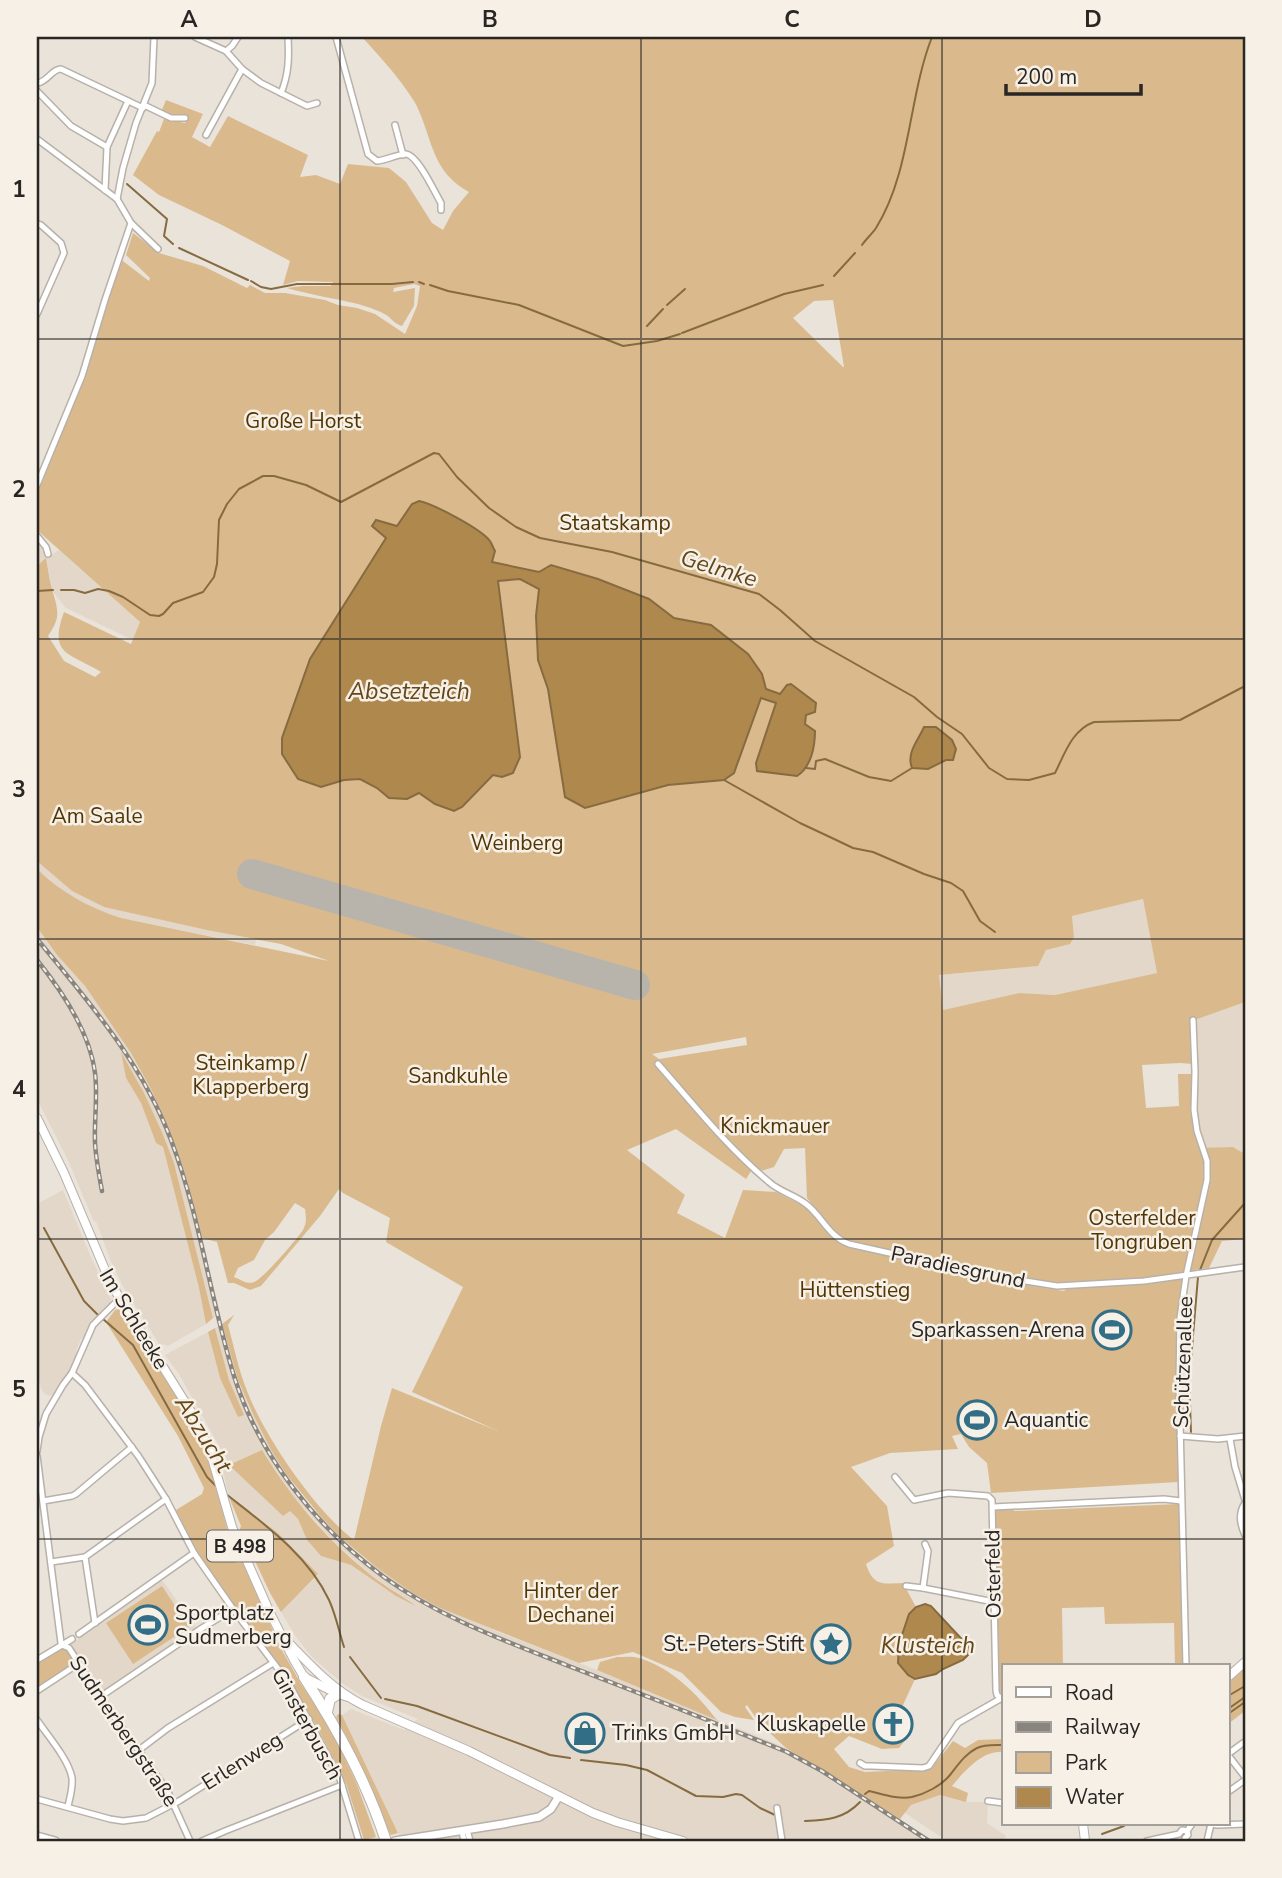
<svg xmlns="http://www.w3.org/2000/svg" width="1282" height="1878" viewBox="0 0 1282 1878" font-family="'Nunito Sans',sans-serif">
  <rect width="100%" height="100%" fill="#e9e3da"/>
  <g fill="#e2d7c8" fill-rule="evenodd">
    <polygon points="37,540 43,547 46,558 59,550 140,622 133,640 66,608 53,592 46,559 37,566"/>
    <polygon points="37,861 72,891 104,907 256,940 255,945 121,918 100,911 70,896 37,869"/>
    <polygon points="1143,899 1157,973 1055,995 1019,993 943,1010 939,975 1037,966 1046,950 1074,937 1072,916"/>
    <polygon points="37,927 57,955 85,986 131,1053 151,1089 168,1128 184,1170 202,1238 220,1314 213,1318 174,1163 162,1132 144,1093 122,1055 126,1078 141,1103 156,1143 163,1147 199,1288 206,1324 168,1346 163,1344 161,1347 124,1288 112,1264 96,1221 94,1222 68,1160 37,1099"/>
    <polygon points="1245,1002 1245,1154 1233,1147 1200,1149 1195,1130 1192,1021"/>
    <polygon points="63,1190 90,1255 111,1300 106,1309 94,1319 87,1335 81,1339 76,1350 77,1354 69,1375 55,1393 50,1396 45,1394 41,1389 37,1372 37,1204"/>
    <path d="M222 1324 238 1380 271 1450 286 1474 308 1503 340 1537 364 1558 411 1592 501 1633 597 1670 786 1748 825 1771 933 1841H402L342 1715 351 1709 404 1730 418 1719 362 1696 342 1683 313 1658 296 1637 281 1612 318 1575 278 1533 229 1497 222 1467 229 1464 179 1374 165 1355 208 1332 220 1378 243 1415 229 1380 215 1328ZM262 1450 292 1495 335 1543 369 1573 409 1602 396 1596 351 1565 321 1556 307 1540 298 1519 290 1510 283 1515Z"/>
    <polygon points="162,1580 198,1630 102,1693 71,1644"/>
    <polygon points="940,1795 966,1802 988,1802 987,1823 1006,1836 1002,1841 947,1841 905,1813 911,1805"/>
  </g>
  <g fill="#daba8d" fill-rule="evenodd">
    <path d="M362 37H1245V1002L1192 1021 1193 1064 1180 1063 1142 1065 1146 1108 1179 1106 1178 1074H1193L1192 1106 1200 1148 1233 1147 1245 1154V1239L1222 1241 1209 1268 1193 1270 1182 1281 1177 1318 1178 1482 991 1493 987 1463 969 1447 961 1434 952 1436 958 1449 890 1453 851 1467 887 1506 894 1546 866 1564C873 1586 882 1584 903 1583L916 1607 909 1614 898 1653 911 1678 915 1679 903 1705 907 1738 899 1748 882 1749 849 1736 834 1749 849 1767 865 1772 931 1769 953 1741 965 1748 978 1740 1004 1739V1752C982 1750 965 1771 952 1786L968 1793 966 1802 940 1795 911 1805 900 1819 786 1748 760 1724 747 1705 745 1707 754 1720 735 1717 721 1712 682 1673 633 1652 579 1663 440 1608 411 1592 376 1567 340 1537 322 1518 286 1474 271 1450 254 1416 238 1380 222 1324 234 1315 228 1325C234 1346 238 1368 246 1388 262 1433 315 1511 354 1540L381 1426 392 1388 498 1431 412 1392 463 1287 386 1242 390 1218 343 1193 339 1189 320 1216 261 1286 250 1290 234 1283H228L217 1242 202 1238 184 1170 168 1128 151 1089 131 1053 85 986 57 955 37 927V869C61 892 89 908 121 918L329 961 281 944 207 930 104 907 72 891 37 861V566L46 558C48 570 50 582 53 593 59 612 60 619 48 636L64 661 95 677 101 672C70 653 48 656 64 612L131 644 140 622 37 530V491L44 479 40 477 82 376 119 258 149 281 150 278 126 255 133 233 159 253 203 266 247 288 250 285 265 293H285L325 300 338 305 357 308 375 314 405 334 417 306 420 286 414 284 394 288 393 292 415 288 414 306 402 326C396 324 394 322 389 317 381 311 368 307 358 304 334 298 310 295 287 288L303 286H331L333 282 298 281 283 285 290 261 222 225 159 195 133 175 157 131 159 132 164 119 185 123 188 118C182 115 171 117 161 112L166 100 203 114 192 137 210 147 228 116 308 155 300 177 316 175 340 184 348 164 389 168 406 182 432 223 443 230 453 211 469 192C438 175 434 152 423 121 420 114 418 107 414 101 399 77 380 57 362 37ZM833 300 844 367H843L793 318 814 301ZM419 501C434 504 481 529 490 541 492 544 493 548 495 551L492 562 539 572 552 565 598 579 649 599 674 618 711 625 762 674 766 689 780 694 787 685 806 714 805 724 756 763 776 703 761 698 734 772 684 784 565 797 548 689 538 660 536 616 539 588 520 579 498 581 520 757 513 773 493 774 462 807 435 804 419 793 407 799 389 798C361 773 354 777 321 787L310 659 386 538 373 526H397L412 504ZM1143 899 1157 973 1055 995 1019 993 943 1010 939 975 1038 966 1046 950 1070 944 1074 937 1072 916ZM746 1037 747 1045 659 1059 652 1054ZM676 1129 746 1179 751 1171H761L774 1167 784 1149 805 1148 807 1198 835 1233 837 1240 823 1228 808 1208 776 1192 743 1190 725 1238 677 1213 685 1195 627 1150ZM295 1203 305 1209C306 1217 307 1223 303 1230 297 1239 263 1279 254 1282 247 1285 240 1279 234 1277L238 1268 254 1260 265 1240 274 1232ZM862 1247 1030 1281 1070 1285 1064 1291 989 1279Z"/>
    <polygon points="121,1052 144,1093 162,1132 174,1163 213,1318 206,1324 199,1288 163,1147 156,1143 141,1103 126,1078"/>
    <path d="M118 1309 122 1310 192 1420C210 1455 219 1494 228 1533L226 1536 240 1559 235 1563H242L245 1565 279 1645 301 1684 330 1727 356 1782 376 1837 364 1840 346 1783 315 1723 290 1681 236 1608 197 1551 176 1510 202 1494 204 1488 178 1436 106 1322 115 1310Z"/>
    <polygon points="215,1328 229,1380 244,1415 238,1417 220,1378 208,1332"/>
    <path d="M262 1450C290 1496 324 1537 366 1571 381 1584 399 1594 416 1606L396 1596 351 1565 321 1556 307 1540 298 1519 290 1511 283 1516 229 1465Z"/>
    <polygon points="229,1497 278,1533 318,1574 281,1612 270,1593 240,1529 241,1526"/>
    <path d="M1179 1504 1183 1666H1175L1174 1623 1105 1624 1104 1607 1062 1608 1063 1666H1004V1698C999 1692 999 1687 998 1680L995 1510 1013 1508 1014 1511Z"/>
    <polygon points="162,1586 189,1627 133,1664 106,1623"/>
    <polygon points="64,1645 76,1665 37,1689 37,1662"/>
    <path d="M617 1657C624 1657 633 1656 639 1658 672 1668 697 1694 717 1720L597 1670 600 1662Z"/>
    <polygon points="1245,1666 1245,1711 1228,1724 1228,1681"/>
    <path d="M338 1714 342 1715 398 1833 391 1835 389 1832C373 1792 357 1754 336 1717Z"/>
  </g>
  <g fill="#af884d" stroke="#876b40" stroke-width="2">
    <path d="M419 501C434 504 481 529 490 541 492 544 493 548 495 551L492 562 539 572 551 565 598 579 649 599 674 618 711 625 748 654 762 674 766 689 780 694 787 685 791 684 816 703 815 712 806 715 805 724 815 731C815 747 811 767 797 776L757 771 756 763 776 703 761 698 734 773 724 780 668 785 585 808 565 797 548 689 538 660 536 616 539 589 520 579 498 581 520 757 513 773 502 777 493 775 462 807 454 811 435 804 419 793 407 799 389 798 377 788 360 779 344 780 321 787 298 779 282 754V738L310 659 386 538 372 526 376 520 397 526 412 504Z"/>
    <path d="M924 727H936L952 740 956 749 953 760H946L928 769 912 768C906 753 918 741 924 727Z"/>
    <polygon points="925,1604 931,1606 970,1648 970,1653 963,1660 943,1669 936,1674 915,1679 908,1675 898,1663 899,1644 909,1614 916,1607"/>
  </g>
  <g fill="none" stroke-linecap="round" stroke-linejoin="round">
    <g stroke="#876b40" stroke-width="2">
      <polyline points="127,184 167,219 164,236 173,244"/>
      <path d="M862 245C866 239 872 234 876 228 911 172 908 98 932 37"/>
      <polyline points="179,248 248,280"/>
      <polyline points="834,276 855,253"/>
      <polyline points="251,281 261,287 271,289 297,284 392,284 413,282"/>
      <polyline points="419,282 424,284"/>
      <polyline points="430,285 448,291 519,305 623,346 657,341 680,334"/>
      <polyline points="667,305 685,289"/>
      <polyline points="647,326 663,309"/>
      <polyline points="682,333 784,294 823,285"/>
      <path d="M61 590H74L85 593 98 589 109 591 123 597 150 615 159 616 163 614 173 603 203 592 214 577 217 564 219 520 227 504 239 489 263 476H274L306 485 341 502 434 453 439 454 457 477 489 508 516 527 540 538 612 552 759 594 780 610 815 641 914 697 937 717 962 734 989 768 1007 779 1029 780 1055 773C1065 753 1072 730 1094 722L1180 720 1245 686"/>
      <polyline points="37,591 53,590"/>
      <polyline points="806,768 815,769 816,761 825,759 869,777 891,781 912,768"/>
      <polyline points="724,780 800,823 832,838 853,848 873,852 924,874 951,883 963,891 980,921 995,932"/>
      <polyline points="44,1228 84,1301 98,1315"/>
      <polyline points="1200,1270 1212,1240 1245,1203"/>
      <polyline points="103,1319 133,1345 207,1477 216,1486"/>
      <polyline points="1191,1359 1198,1277"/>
      <polyline points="1189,1377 1191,1432"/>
      <path d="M226 1494C264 1524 308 1555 329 1600 336 1615 339 1632 344 1647"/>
      <polyline points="350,1657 381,1698"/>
      <polyline points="1228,1696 1245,1686"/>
      <polyline points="385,1699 417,1706 550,1755 570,1758"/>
      <polyline points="1228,1709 1245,1697"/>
      <polyline points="1228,1714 1245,1702"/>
      <polyline points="581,1760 626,1765 647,1770 696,1796 723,1797 736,1794 742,1795 760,1808 775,1815"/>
      <path d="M865 1794 869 1791C882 1794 899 1800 912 1797 925 1794 941 1786 950 1775 958 1765 965 1754 977 1748 985 1744 995 1745 1004 1745"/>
      <path d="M805 1821C827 1820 844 1819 860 1802"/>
      <polyline points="1102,1834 1124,1826 1125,1824"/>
    </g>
    <polyline stroke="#b8b4ac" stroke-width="30" points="252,874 635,985"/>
    <g stroke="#b7b1a9" stroke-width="8">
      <g id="street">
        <polyline points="195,37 226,51 242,69 261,83 307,106 317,103"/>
        <path d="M336 37 368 154 377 161C386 160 396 155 405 154 417 153 435 193 441 203V210"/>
        <polyline points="226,51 232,46 238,37"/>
        <path d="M38 83C48 81 52 69 61 69L143 108"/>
        <polyline points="37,91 71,126 107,147 105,190"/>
        <path d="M281 93C289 74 289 57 288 37"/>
        <polyline points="144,105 171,118 185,118"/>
        <polyline points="395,125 403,155"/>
        <polyline points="206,135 242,69"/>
        <polyline points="37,139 117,199 131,223 158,249"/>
        <polyline points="107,147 128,101"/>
        <polyline points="117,199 123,168 136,123 152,83 154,37"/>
        <polyline points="37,224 41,225 61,243 64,253 37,314"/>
        <polyline points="37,485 82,376 105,300 131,223"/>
        <polyline points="37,536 46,547 48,554"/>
        <path d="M658 1064C694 1105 727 1147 769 1182 780 1192 795 1195 806 1204 822 1216 828 1236 849 1244L993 1276 1057 1286 1144 1281 1245 1267"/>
        <polyline points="72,1373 85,1385 139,1457 166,1499 194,1553 233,1609 288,1682 340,1779 359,1841"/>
        <polyline points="1180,1436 1218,1439 1245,1436"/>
        <polyline points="1230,1439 1235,1467 1245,1500"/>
        <polyline points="37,1451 39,1437 46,1414 63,1385 72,1373 93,1325 120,1298"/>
        <polyline points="37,1456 61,1643 62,1645 69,1648 100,1697 167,1790 190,1841"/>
        <polyline points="895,1477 914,1500 948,1493 988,1496 992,1500 996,1691 997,1695 1004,1701"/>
        <polyline points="43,1501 72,1496 76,1494 132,1447"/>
        <path d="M1245 1503C1238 1514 1240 1524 1245 1535"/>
        <polyline points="993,1507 1164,1499 1181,1501"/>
        <polyline points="85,1557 95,1623"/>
        <polyline points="51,1562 85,1557 166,1499"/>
        <polyline points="906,1586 923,1588 994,1602"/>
        <polyline points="923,1588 928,1551 925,1544"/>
        <polyline points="79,1634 194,1553"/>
        <polyline points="37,1660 72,1639"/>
        <polyline points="1186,1666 1179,1383 1180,1318 1186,1276 1207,1180 1207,1161 1197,1131 1194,1110 1195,1072 1193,1020"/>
        <polyline points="37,1691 78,1664"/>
        <polyline points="100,1697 199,1630 233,1609"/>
        <path d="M37 1720C48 1736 69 1760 72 1778 73 1788 70 1797 68 1806"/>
        <polyline points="139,1750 168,1728 273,1663"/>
        <polyline points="1228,1754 1243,1743"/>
        <polyline points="1228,1755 1245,1777"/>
        <polyline points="860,1763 865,1766 872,1766 923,1768 929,1766 958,1723 1000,1699"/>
        <polyline points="1228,1792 1245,1780"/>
        <polyline points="37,1799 110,1819 123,1821 146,1818 179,1801 309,1719"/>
        <polyline points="988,1801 1004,1803"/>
        <polyline points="777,1808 782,1841"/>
        <polyline points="1209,1824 1218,1825 1245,1824"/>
        <polyline points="467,1830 470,1841"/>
        <polyline points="462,1831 464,1841"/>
        <polyline points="1185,1838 1188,1835 1187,1831 1192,1824"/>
        <polyline points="202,1841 225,1831 342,1785"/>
        <polyline points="1147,1841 1179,1834 1182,1830 1187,1831"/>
        <polyline points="1207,1841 1211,1824"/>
      </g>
    </g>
    <g stroke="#b7b1a9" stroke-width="10">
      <g id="secondary">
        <polyline points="37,1836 55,1841"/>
        <polyline points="395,1841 503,1824 539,1817 551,1809 559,1796"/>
      </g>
    </g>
    <g stroke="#b7b1a9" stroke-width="10">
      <g id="primary">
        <polyline points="37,1118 64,1173 111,1284 195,1418 210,1451 232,1527 270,1613 294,1660 304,1677 338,1694 348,1697"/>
        <path d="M287 1641C310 1665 333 1690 363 1705L469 1751 593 1813 617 1822 683 1841"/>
        <polyline points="1228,1677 1245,1662"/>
        <polyline points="1083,1824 1085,1841"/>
      </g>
    </g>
    <g stroke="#b7b1a9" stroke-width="12">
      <g id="highway">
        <path d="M304 1677C338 1730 366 1780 386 1841"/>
        <polyline points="327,1712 330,1699 338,1694"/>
      </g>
    </g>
    <use href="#street" stroke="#fff" stroke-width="5"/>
    <use href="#secondary" stroke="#fff" stroke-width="7"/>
    <use href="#primary" stroke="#fff" stroke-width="8"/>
    <use href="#highway" stroke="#fff" stroke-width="10"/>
    <g stroke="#88847e" stroke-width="4.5">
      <g id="rail">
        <path d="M37 939C89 1002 142 1063 171 1140 200 1216 210 1298 234 1376 259 1456 317 1528 384 1577 439 1617 503 1640 566 1665 639 1693 713 1722 787 1752L822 1771 929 1841"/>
        <path d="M37 960C62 991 90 1033 95 1073 98 1096 94 1120 95 1143 96 1159 99 1175 102 1191"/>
      </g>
    </g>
    <use href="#rail" stroke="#f6f0e7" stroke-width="2" stroke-dasharray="5" stroke-linecap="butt"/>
  </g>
  <path fill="none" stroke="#292623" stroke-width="2" stroke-opacity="0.55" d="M340 37V1841M641 37V1841M942 37V1841M37 339H1245M37 639H1245M37 939H1245M37 1239H1245M37 1539H1245"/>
  <defs>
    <g id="stadium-ring" transform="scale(2.0125)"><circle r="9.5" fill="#f6f0e7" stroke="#326e85" stroke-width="1.5"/><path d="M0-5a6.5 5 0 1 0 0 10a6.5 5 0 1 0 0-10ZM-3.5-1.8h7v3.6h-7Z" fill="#326e85"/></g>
    <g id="sight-ring" transform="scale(2.0125)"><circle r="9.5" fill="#f6f0e7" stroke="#326e85" stroke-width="1.5"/><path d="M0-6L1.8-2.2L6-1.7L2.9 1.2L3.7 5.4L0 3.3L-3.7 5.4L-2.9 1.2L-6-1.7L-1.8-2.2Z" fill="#326e85"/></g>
    <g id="church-ring" transform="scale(2.0125)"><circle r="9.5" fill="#f6f0e7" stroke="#326e85" stroke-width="1.5"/><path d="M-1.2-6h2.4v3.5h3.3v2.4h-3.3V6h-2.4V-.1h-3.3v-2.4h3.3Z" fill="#326e85"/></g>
    <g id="shop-ring" transform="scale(2.0125)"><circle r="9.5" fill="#f6f0e7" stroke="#326e85" stroke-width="1.5"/><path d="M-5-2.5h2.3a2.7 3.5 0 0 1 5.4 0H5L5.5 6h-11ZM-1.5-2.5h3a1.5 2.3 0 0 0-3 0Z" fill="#326e85"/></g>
  </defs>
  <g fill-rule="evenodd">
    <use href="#stadium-ring" x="1112" y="1330"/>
    <use href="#stadium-ring" x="977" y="1420"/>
    <use href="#stadium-ring" x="148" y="1625"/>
    <use href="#sight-ring" x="831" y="1644"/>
    <use href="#church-ring" x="893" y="1724"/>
    <use href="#shop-ring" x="585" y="1733"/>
  </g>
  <g text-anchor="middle" stroke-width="5" stroke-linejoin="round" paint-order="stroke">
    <rect fill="#f6f0e7" stroke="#66635e" stroke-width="2" x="207" y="1530.5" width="66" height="31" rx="5"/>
    <g font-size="19" font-weight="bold" fill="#292623">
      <text x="240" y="1553">B 498</text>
    </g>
    <g font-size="21" fill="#513603" stroke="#f6f0e7">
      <text x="303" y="428">Große Horst</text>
      <text x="615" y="530">Staatskamp</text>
      <text x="97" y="823">Am Saale</text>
      <text x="517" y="850">Weinberg</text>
      <text x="251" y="1070">Steinkamp /<tspan x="251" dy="24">Klapperberg</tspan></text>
      <text x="458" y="1083">Sandkuhle</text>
      <text x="775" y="1133">Knickmauer</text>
      <text x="1142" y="1225">Osterfelder<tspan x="1142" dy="24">Tongruben</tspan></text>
      <text x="855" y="1297">Hüttenstieg</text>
      <text x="571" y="1598">Hinter der<tspan x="571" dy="24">Dechanei</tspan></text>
    </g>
    <g font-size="21" fill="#292623" stroke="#f6f0e7">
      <text transform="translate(958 1267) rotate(12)" y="7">Paradiesgrund</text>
      <text transform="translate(134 1319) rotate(59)" y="7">Im Schleeke</text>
      <text transform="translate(1183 1362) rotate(-88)" y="7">Schützenallee</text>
      <text transform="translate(993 1574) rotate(-91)" y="7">Osterfeld</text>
      <text transform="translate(307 1724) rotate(61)" y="7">Ginsterbusch</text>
      <text transform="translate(124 1731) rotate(56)" y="7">Sudmerbergstraße</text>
      <text transform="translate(242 1761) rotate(-32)" y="7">Erlenweg</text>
    </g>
    <g font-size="21" fill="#292623" stroke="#f6f0e7" text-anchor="end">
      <text x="1085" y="1337">Sparkassen-Arena</text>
      <text x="1004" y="1427" text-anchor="start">Aquantic</text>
      <text x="175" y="1620" text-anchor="start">Sportplatz<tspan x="175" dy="24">Sudmerberg</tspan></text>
      <text x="804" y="1651">St.-Peters-Stift</text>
      <text x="866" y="1731">Kluskapelle</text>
      <text x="612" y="1740" text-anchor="start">Trinks GmbH</text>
    </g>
    <g font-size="23" font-style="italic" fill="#634719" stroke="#f6f0e7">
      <text transform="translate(719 568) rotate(17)" y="8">Gelmke</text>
      <text x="409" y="699">Absetzteich</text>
      <text transform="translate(204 1434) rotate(58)" y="8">Abzucht</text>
      <text x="928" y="1653">Klusteich</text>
    </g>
  </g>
  <rect width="1282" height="1878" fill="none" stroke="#f6f0e7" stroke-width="77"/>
  <rect x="1002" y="1664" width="228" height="161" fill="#f6f0e7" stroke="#a49f99" stroke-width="2"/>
  <rect x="1016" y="1687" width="35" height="10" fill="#ffffff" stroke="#a49f99" stroke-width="2"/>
  <text x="1065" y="1700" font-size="21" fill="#292623">Road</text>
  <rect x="1016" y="1722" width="35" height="10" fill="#88847e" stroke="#a49f99" stroke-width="2"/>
  <text x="1065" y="1734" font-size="21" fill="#292623">Railway</text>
  <rect x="1016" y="1752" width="35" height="21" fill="#daba8d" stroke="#a49f99" stroke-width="2"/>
  <text x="1065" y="1770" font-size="21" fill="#292623">Park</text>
  <rect x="1016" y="1787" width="35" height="21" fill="#af884d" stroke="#a49f99" stroke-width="2"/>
  <text x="1065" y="1804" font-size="21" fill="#292623">Water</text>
  <path d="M1006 84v10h135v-10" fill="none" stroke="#292623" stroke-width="3.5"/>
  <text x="1016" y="84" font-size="21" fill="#292623" stroke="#f6f0e7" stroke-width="5" paint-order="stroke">200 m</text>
  <rect x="38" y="38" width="1206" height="1802" fill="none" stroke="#292623" stroke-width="2.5"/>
  <g font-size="23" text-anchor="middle" font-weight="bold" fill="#292623">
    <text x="189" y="27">A</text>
    <text x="490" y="27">B</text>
    <text x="792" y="27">C</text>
    <text x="1093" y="27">D</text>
    <text x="19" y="197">1</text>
    <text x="19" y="497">2</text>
    <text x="19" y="797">3</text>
    <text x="19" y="1097">4</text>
    <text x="19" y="1397">5</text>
    <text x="19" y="1697">6</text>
  </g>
</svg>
